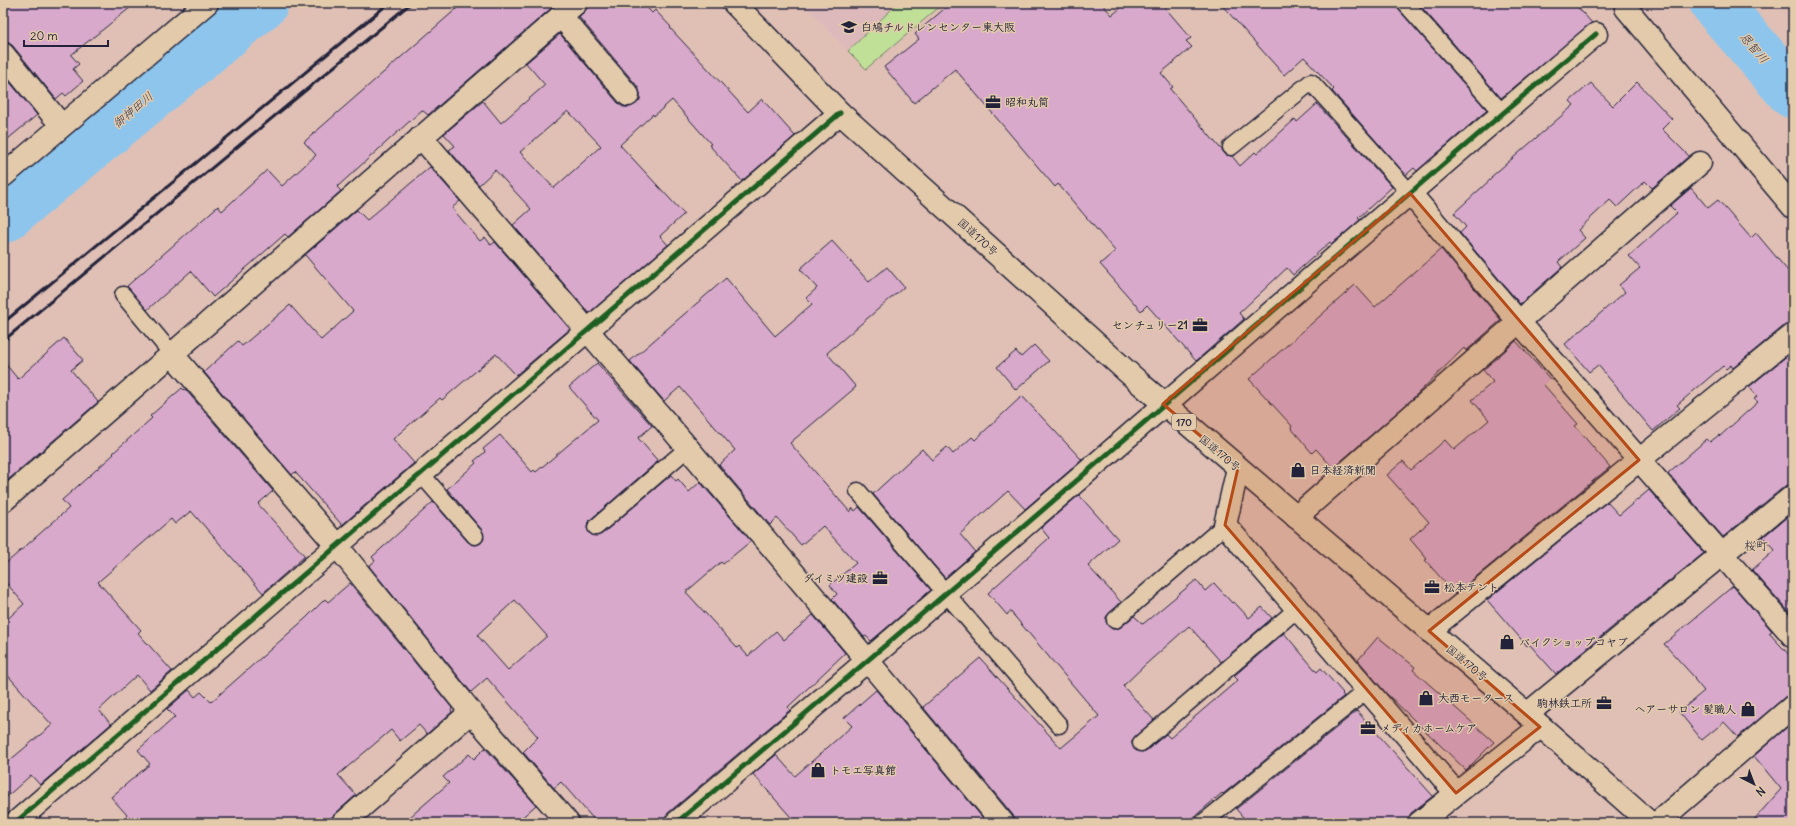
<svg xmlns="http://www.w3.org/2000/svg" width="1796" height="826" viewBox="0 0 1796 826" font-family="Delius,'Klee One',sans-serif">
  <rect width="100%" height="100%" fill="#e0c0b5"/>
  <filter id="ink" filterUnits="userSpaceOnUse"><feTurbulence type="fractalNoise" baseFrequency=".025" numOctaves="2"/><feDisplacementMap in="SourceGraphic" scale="8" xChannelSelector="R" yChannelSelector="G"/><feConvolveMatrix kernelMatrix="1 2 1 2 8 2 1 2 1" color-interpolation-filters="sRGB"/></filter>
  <g filter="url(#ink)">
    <polygon fill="#deb9bc" points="803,3 898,3 848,51"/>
    <polygon fill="#c0df97" stroke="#718069" points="898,3 944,3 866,69 848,51"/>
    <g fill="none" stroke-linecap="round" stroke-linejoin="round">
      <g stroke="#8dc5ec" stroke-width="51">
        <polyline points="1715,3 1793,93"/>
        <polyline points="3,218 263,3"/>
      </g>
    </g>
    <g fill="#d8a9cb" stroke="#22223b" fill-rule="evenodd">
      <polygon points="3,3 136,3 71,55 79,64 73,69 83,81 66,96 63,93 56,99 13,46 8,42 3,42"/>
      <polygon points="463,3 557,3 428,115 422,110 337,187 341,191 288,237 285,234 213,297 191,271 147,310 127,286 218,206 222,211 267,170 282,186 316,155 304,142"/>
      <path d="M588 3H643L652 13 655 10 671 27 670 28 748 112 762 99 795 136 742 181 709 145 711 144 672 100 654 116 653 114 620 145 684 214 660 236 668 245 589 313 513 225 531 209 495 170 479 185 449 150 455 146 444 134 483 101 501 123 545 85 526 63 560 34 618 103 623 107H630L636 104 640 100V93L638 87 579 17 588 7ZM568 111 601 146 554 188 520 152Z"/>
      <polygon points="951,3 1101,3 1112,15 1127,3 1161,3 1191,38 1186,41 1192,47 1161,73 1173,87 1170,89 1226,155 1232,156 1240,166 1255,152 1257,154 1295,119 1297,122 1317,104 1392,187 1358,218 1360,220 1332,244 1330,242 1293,275 1287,268 1239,313 1244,319 1196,361 1147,305 1141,311 1100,264 1115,251 1058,184 1055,187 955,69 914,103 884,67 919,39 915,34"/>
      <polygon points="1220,3 1396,3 1398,9 1487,110 1417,171 1414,168 1406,175 1332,91 1334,89 1304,57 1284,75"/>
      <polygon points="1418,3 1574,3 1592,23 1501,98"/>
      <polygon points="3,74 37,115 3,143"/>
      <polygon points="1637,82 1672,119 1662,129 1689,156 1652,188 1645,181 1617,207 1610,200 1578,230 1585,238 1558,262 1562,267 1520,304 1460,233 1466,227 1454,213 1492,178 1491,177 1574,105 1570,101 1591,83 1613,106"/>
      <polygon points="430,167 460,201 452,208 480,241 485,237 491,245 495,242 570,329 516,375 496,354 442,400 440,398 393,439 414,463 342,525 295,472 292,475 204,372 238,341 242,346 290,305 321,340 353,311 305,255 357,210 367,220"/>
      <polygon points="1691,188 1708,208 1718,200 1751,238 1756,233 1793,277 1793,323 1785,325 1733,368 1731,365 1726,369 1723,366 1677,405 1680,408 1653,431 1598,365 1589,372 1565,344 1625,292 1619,285 1640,268 1629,256 1677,213 1670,206"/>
      <polygon points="832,241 869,282 887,267 904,287 827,353 856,387 790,443 850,512 853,508 855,511 859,507 931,590 871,641 866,636 864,637 832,599 837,594 830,585 856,563 823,526 801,545 777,518 770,525 719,465 735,450 680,387 664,401 630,361 726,278 775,336 812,304 806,298 817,288 800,269"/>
      <polygon points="1441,249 1501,320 1466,351 1464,348 1409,402 1333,468 1316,449 1312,453 1291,428 1292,426 1249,379 1355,285 1375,307"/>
      <polygon points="64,338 83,360 71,370 98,402 3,484 3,361 18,379"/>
      <polygon points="1516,341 1550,379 1544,385 1578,424 1575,426 1610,467 1455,594 1425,560 1427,559 1410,539 1429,522 1387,475 1403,461 1411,470 1445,440 1454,450 1489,420 1472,400 1493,382 1483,370"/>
      <polygon points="1034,345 1049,361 1016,390 997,367 1016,351 1021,357"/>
      <polygon points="1793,351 1793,484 1785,486 1723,537 1668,473 1707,439 1710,442 1719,435 1720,436 1758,402 1754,399 1757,396 1749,387"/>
      <path d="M597 363 652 426 638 438 658 461 590 520 587 528 589 533 597 536 602 534 671 475 676 481 678 479 689 492 700 482 751 541 723 564 721 562 686 592 737 648 739 646 748 656 776 631 784 640 813 615 845 653 788 707 790 710 668 813 663 823H597L561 782 554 788 523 752 538 737 487 678 471 692 369 566 375 561 372 557 433 502 468 542 476 545 481 543 484 539 482 530 447 489 476 463 474 461 485 452 483 449 500 435 532 472 534 470 536 472 598 420 569 387ZM515 600 547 636 508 670 477 635Z"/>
      <polygon points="182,388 184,390 185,389 273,491 258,504 305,556 263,593 191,511 175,524 171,519 98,582 141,630 138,633 172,671 150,690 137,675 99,710 111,724 40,785 31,775 3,800 3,766 52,725 3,670 3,623 24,604 3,579 3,566 69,508 62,500 114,454 113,453 152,418 150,416"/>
      <polygon points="1022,396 1082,460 1025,509 1008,491 960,534 975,552 945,578 873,494 922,449 932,460 947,447 953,454 972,437 975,440"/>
      <polygon points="1649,490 1704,553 1627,615 1556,674 1529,644 1527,646 1487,600 1607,502 1619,515"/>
      <polygon points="1079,495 1118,539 1088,566 1121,602 1106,617 1106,622 1112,629 1116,629 1121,627 1134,616 1143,624 1196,580 1205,591 1214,583 1232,603 1234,602 1249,618 1262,607 1272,618 1221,662 1189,626 1145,665 1123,686 1154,720 1132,740 1132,744 1134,749 1142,752 1147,750 1166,734 1170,738 1238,680 1234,676 1284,633 1317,672 1321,668 1343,693 1342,694 1344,696 1223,794 1222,793 1187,823 1015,823 1013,815 923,707 980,658 1061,748 1099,716 1010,611 1007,615 988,593 1049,538 1041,528"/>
      <polygon points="1793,512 1793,612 1791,614 1752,570 1775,550 1763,537"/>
      <polygon points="350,583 452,708 451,710 452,712 427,734 419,725 400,741 391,730 338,775 356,795 325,823 134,823 111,797 150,764 138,750 175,717 167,709 189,690 195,697 201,692 211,702 306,618 325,599 328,602"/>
      <polygon points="1733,586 1772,631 1769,633 1793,659 1793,694 1785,697 1738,737 1724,722 1702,740 1679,712 1704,691 1694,679 1695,678 1664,644"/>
      <polygon points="1378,637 1415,667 1413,670 1494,742 1466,770 1386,693 1358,660"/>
      <polygon points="876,690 922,745 987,823 796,823 753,774 776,755 795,776 852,726 844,718"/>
      <polygon points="1357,711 1433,796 1411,813 1406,823 1248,823 1236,809"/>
      <polygon points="1793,722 1793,823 1751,823 1781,789 1754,756"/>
      <polygon points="485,748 536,805 516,823 403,823 449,783 443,777 469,754 474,759"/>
    </g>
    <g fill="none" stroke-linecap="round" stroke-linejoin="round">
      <g stroke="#22223b" stroke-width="19">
        <g id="lane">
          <polyline points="1405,3 1502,113"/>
          <polyline points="1231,147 1311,82 1410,193"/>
          <polyline points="123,295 172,354"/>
          <polyline points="422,475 475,536"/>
          <polyline points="858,491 1059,725"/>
          <polyline points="596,527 688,448"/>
          <polyline points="1115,620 1225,525"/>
          <polyline points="1141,743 1297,609"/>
          <polyline points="1204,822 1367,690"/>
        </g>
      </g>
      <g stroke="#22223b" stroke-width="25">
        <g id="street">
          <polyline points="1626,8 1793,207"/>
          <polyline points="561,16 628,95"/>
          <polyline points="3,54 61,125"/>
          <path d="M421 137C617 364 812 592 1003 823"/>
          <polyline points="3,176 207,3"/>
          <polyline points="1410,193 1519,322 1793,636"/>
          <polyline points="172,354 337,546 471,712 568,823"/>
          <polyline points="1238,468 1225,525 1456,793"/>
          <polyline points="3,501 576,3"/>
          <polyline points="1296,517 1700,163"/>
          <polyline points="1429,631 1793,335"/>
          <polyline points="1527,714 1793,496"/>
          <polyline points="15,823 840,113"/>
          <polyline points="343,823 471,712"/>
          <path d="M676 823C986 563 1288 295 1596 34"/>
          <polyline points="1419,823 1540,727"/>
          <polyline points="1657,823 1793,706"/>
        </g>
      </g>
      <g stroke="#22223b" stroke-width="25">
        <polyline id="highway" points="734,3 840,113 1142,385 1527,714 1650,823"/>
      </g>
      <use href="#lane" stroke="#e3caab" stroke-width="16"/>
      <use href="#street" stroke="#e3caab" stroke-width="22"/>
      <use href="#highway" stroke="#e3caab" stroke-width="22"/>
      <g stroke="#22223b" stroke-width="3">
        <polyline points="3,323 389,3"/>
        <polyline points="3,341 411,3"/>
      </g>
      <g stroke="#e3caab" stroke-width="8">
        <g id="cycleway">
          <polyline points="15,823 840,113"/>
          <path d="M676 823C986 563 1288 295 1596 34"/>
        </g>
      </g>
      <use href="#cycleway" stroke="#1b5e20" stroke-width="5"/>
    </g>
  </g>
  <path fill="#b64b18" fill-opacity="0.2" stroke="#b64b18" stroke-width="3" stroke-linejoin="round" d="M1410 193 1639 460 1429 631 1540 727 1456 793 1225 525 1238 468 1163 404Z"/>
  <defs>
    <g id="school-bare" transform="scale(1.2)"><path d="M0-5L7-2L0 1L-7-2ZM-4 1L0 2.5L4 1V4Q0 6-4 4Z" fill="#22223b" stroke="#e3caab" stroke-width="2.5" paint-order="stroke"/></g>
    <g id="office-bare" transform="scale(1.2)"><path d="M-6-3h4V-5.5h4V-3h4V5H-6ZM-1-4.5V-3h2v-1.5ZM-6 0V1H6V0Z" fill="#22223b" stroke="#e3caab" stroke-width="2.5" paint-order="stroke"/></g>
    <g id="shop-bare" transform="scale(1.2)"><path d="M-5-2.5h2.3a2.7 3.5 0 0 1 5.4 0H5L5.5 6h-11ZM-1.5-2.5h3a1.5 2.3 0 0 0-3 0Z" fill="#22223b" stroke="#e3caab" stroke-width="2.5" paint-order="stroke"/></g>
  </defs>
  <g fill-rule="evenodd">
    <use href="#school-bare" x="849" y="27"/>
    <use href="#office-bare" x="993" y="102"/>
    <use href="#office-bare" x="1200" y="325"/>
    <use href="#shop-bare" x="1298" y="470"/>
    <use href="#office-bare" x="880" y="578"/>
    <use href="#office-bare" x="1432" y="587"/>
    <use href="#shop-bare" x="1507" y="642"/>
    <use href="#shop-bare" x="1426" y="698"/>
    <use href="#office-bare" x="1604" y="703"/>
    <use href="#shop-bare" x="1748" y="709"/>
    <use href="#office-bare" x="1368" y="728"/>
    <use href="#shop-bare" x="818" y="770"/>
  </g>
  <g text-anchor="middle" stroke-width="3" stroke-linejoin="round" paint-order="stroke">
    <rect fill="#e3caab" stroke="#5c545d" stroke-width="1" x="1172" y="414" width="24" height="16" rx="3"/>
    <g font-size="10" font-weight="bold" fill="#22223b">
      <text x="1184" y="426">170</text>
    </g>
    <g font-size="11" font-weight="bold" fill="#22223b" stroke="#e3caab" text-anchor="start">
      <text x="861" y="31">白鳩チルドレンセンター東大阪</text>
      <text x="1005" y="106">昭和丸筒</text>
      <text x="1188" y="329" text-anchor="end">センチュリー21</text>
      <text x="1310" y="474">日本経済新聞</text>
      <text x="868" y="582" text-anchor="end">ダイミツ建設</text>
      <text x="1444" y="591">松本テント</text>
      <text x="1519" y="646">バイクショップコヤブ</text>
      <text x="1438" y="702">大西モータース</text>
      <text x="1592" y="707" text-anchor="end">駒林鉄工所</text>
      <text x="1736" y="713" text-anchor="end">ヘアーサロン 髪職人</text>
      <text x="1380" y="732">メディカホームケア</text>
      <text x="830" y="774">トモエ写真館</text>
    </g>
    <g font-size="11" fill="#22223b" stroke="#e3caab">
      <text transform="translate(978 237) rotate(42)" y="4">国道170号</text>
      <text transform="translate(1220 453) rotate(40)" y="4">国道170号</text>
      <text transform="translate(1467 663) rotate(40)" y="4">国道170号</text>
    </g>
    <g font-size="12" font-style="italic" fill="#323a56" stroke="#e3caab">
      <text transform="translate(1754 48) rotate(49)" y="4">恩智川</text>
      <text transform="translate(133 110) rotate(-40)" y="4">御神田川</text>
    </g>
    <g font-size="12" fill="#22223b" stroke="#e3caab">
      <text x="1756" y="550">桜町</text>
    </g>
  </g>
  <rect width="1796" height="826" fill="none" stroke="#e3caab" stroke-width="16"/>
  <rect x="8" y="8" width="1780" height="810" fill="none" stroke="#22223b" stroke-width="1.5" filter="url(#ink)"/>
  <g transform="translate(1754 784) rotate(138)" stroke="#e3caab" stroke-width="3" paint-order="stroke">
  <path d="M0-3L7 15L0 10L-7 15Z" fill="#22223b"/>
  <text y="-6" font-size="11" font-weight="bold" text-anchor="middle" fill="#22223b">N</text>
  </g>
  <path d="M24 40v6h84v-6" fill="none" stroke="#22223b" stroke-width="2"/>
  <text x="30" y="40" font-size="12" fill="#22223b" stroke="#e3caab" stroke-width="3" paint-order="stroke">20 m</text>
</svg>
